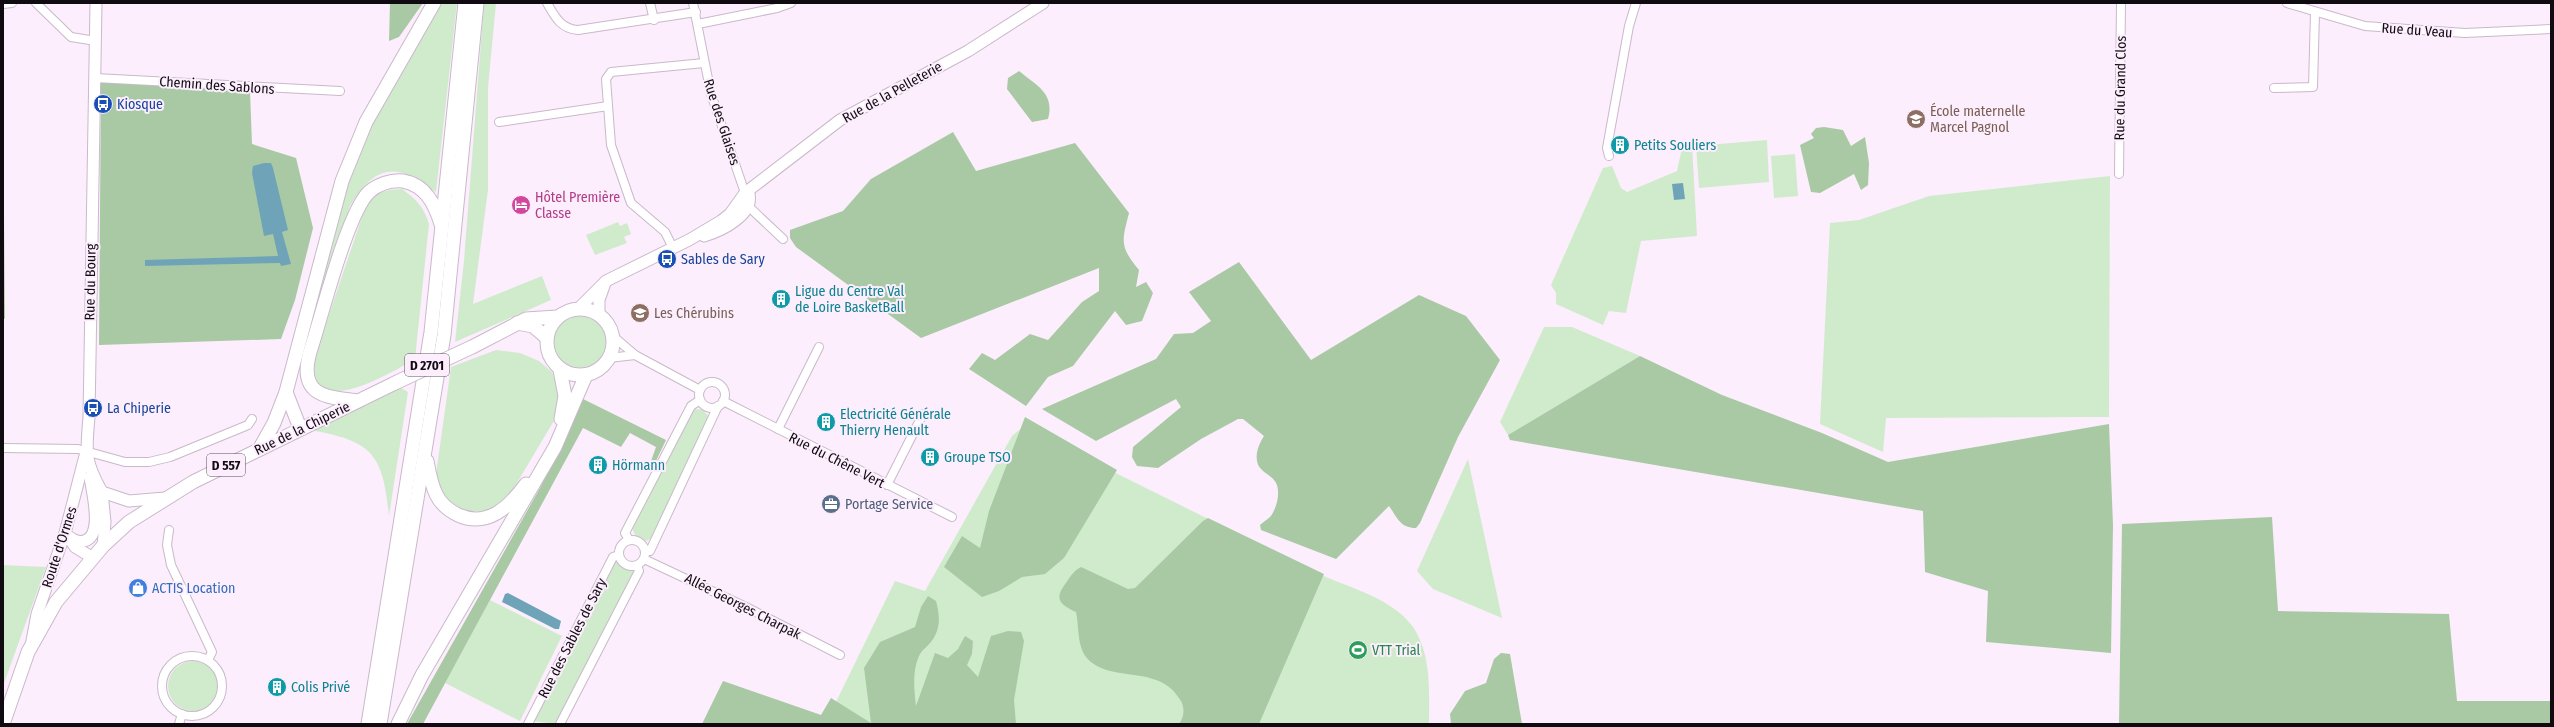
<svg xmlns="http://www.w3.org/2000/svg" width="2554" height="727" viewBox="0 0 2554 727" font-family="'Fira Sans Condensed',sans-serif">
  <rect width="100%" height="100%" fill="#fceefd"/>
  <g fill="#d0ebcc">
    <path d="M439 3H457L436 192C397 163 377 162 350 206L293 379 343 188 359 146Z"/>
    <polygon points="484,3 496,3 488,88 488,190 473,304 542,276 551,300 455,342 464,261"/>
    <polygon points="1767,140 1769,182 1699,188 1696,146"/>
    <polygon points="1692,144 1697,236 1641,241 1626,313 1609,311 1603,325 1556,304 1556,293 1551,285 1603,168 1612,166 1621,188 1627,192 1677,171 1682,148"/>
    <polygon points="1795,154 1798,196 1774,198 1771,156"/>
    <polygon points="2110,176 2109,417 1886,418 1883,452 1820,424 1830,223 1859,220 1929,196"/>
    <path d="M402 189C416 199 424 207 429 224L415 359C396 370 321 416 311 374 310 369 314 361 315 356L364 211C376 192 380 190 402 189Z"/>
    <polygon points="618,222 620,226 627,223 631,234 624,237 627,243 595,255 586,235"/>
    <circle cx="580" cy="343" r="28"/>
    <polygon points="1544,327 1572,327 1640,356 1508,435 1500,422"/>
    <polygon points="496,350 520,353 539,361 552,372 559,389 560,403 555,419 508,498 486,511 469,511 455,508 445,499 436,474 451,367"/>
    <path d="M401 388 408 392 389 516C383 453 372 441 310 430Z"/>
    <polygon points="698,409 703,410 710,418 654,536 647,541 636,537 632,528 692,410"/>
    <path d="M1023 427C1119 475 1215 522 1311 570 1344 587 1391 596 1413 627 1432 655 1429 692 1429 724H871L836 702 895 581 925 591 1012 436Z"/>
    <polygon points="1468,459 1502,618 1433,589 1417,571"/>
    <polygon points="615,559 622,568 637,571 556,724 532,721"/>
    <polygon points="3,565 46,567 3,686"/>
    <polygon points="490,600 562,636 520,721 445,683"/>
    <circle cx="193" cy="686" r="25"/>
  </g>
  <g fill="#a8c9a3">
    <polygon points="390,3 423,3 399,37 389,41"/>
    <path d="M1019 71C1037 86 1055 93 1048 119L1032 122 1007 89 1008 78Z"/>
    <polygon points="101,81 250,92 252,144 296,158 313,228 295,300 281,339 99,345"/>
    <polygon points="3,109 5,319 3,318"/>
    <polygon points="1824,127 1843,130 1851,146 1865,137 1869,163 1868,185 1861,190 1854,174 1820,193 1811,192 1800,145 1814,138 1811,134 1816,128"/>
    <path d="M953 132 976 171 1075 143 1129 213C1122 241 1119 246 1139 270L1136 287 1146 282 1153 293 1142 321 1126 325 1115 311 1073 366 1048 377 1026 406 969 369 982 353 995 360 1030 334 1048 340 1082 302 1099 291V268L921 338 796 247 790 238V230L843 211 871 179Z"/>
    <path d="M1239 262 1311 360 1419 295 1466 316 1500 360 1458 437 1420 523 1416 528C1400 528 1397 517 1389 506L1336 559 1261 530 1260 525C1263 522 1267 520 1270 517 1277 509 1282 488 1274 480 1271 476 1266 474 1262 470 1252 461 1258 445 1264 436L1243 419H1238L1201 439 1158 468 1137 466 1132 457 1133 447 1181 407 1176 399 1096 441 1042 409 1156 359 1174 334 1193 333 1211 321 1189 292Z"/>
    <polygon points="1640,356 1722,395 1822,433 1888,462 2109,424 2113,525 2111,653 1986,642 1988,591 1925,572 1923,511 1510,440 1508,435"/>
    <polygon points="583,399 666,440 655,463 651,461 656,447 630,433 621,447 583,428 423,724 407,724 540,488"/>
    <polygon points="1025,417 1117,470 1064,558 1045,574 1022,577 999,591 982,597 944,567 962,536 980,548 989,511"/>
    <polygon points="2272,517 2278,611 2449,614 2457,701 2551,701 2551,724 2119,724 2122,524"/>
    <path d="M1208 518 1324 574 1259 724H1179C1184 717 1185 709 1181 701 1159 662 1109 685 1086 657 1077 645 1079 626 1076 612 1056 603 1055 597 1068 580 1072 574 1075 570 1081 567L1128 589 1135 588 1203 521Z"/>
    <path d="M928 596 936 601C940 616 941 629 931 642 928 646 923 649 920 654 912 670 914 689 916 706L935 653 948 658 958 649 965 636 973 641 972 654 967 665 978 677 991 636 1008 631 1021 632 1024 641 1014 700 1016 724H702L723 681 821 715 831 698 871 723 864 668 880 642 915 627 921 607Z"/>
    <polygon points="1501,653 1510,654 1522,724 1451,724 1450,714 1465,691 1486,683 1494,659"/>
  </g>
  <g fill="#6fa4b8">
    <polygon points="264,163 271,163 273,168 288,230 282,232 291,264 281,266 280,263 145,266 145,260 278,256 273,234 264,236 252,173 253,166"/>
    <polygon points="1683,183 1685,199 1674,200 1672,184"/>
    <polygon points="508,593 561,621 559,629 555,629 504,603 502,602 505,594"/>
  </g>
  <g fill="none" stroke-linecap="round" stroke-linejoin="round">
    <g stroke="#c9b9cb" stroke-width="10">
      <g id="minor">
        <polyline points="36,3 71,37 96,41"/>
        <path d="M547 3C555 17 561 29 578 30L696 12"/>
        <polyline points="650,3 654,20"/>
        <polyline points="693,3 711,94 745,193"/>
        <polyline points="2287,3 2365,26 2465,33 2551,29"/>
        <polyline points="3,4 12,3"/>
        <polyline points="698,24 777,8 791,3"/>
        <polyline points="95,78 340,91"/>
        <polyline points="2274,88 2313,87 2315,12"/>
        <polyline points="499,122 608,106"/>
        <polyline points="1609,156 1607,148 1629,26 1636,3"/>
        <polyline points="2119,174 2121,3"/>
        <polyline points="747,205 783,239"/>
        <polyline points="673,248 665,232 631,203 611,145 606,79 611,72 704,63"/>
        <polyline points="613,336 635,355 700,390"/>
        <polyline points="609,358 635,355"/>
        <circle cx="712" cy="395" r="13"/>
        <polyline points="723,401 952,517"/>
        <polyline points="778,429 819,347"/>
        <polyline points="3,448 78,449 125,462 149,462 170,457 248,425 252,419"/>
        <polyline points="887,485 923,414"/>
        <polyline points="169,530 167,545 171,565 212,652 208,660"/>
        <circle cx="632" cy="553" r="13"/>
        <polyline points="629,540 625,533 691,406 700,400"/>
        <polyline points="645,549 650,551 718,406"/>
        <polyline points="644,559 744,606 840,655"/>
        <circle cx="192" cy="686" r="30"/>
        <polyline points="179,724 182,714"/>
        <polyline points="528,724 613,557 619,555"/>
        <polyline points="560,724 639,571 637,565"/>
      </g>
    </g>
    <g stroke="#c9b9cb" stroke-width="13">
      <g id="secondary">
        <path d="M96 3 89 417C86 452 84 460 102 492L129 501 165 498"/>
        <path d="M704 236C721 231 757 214 748 191"/>
        <polyline points="578,309 606,281 689,240 721,221 730,214 745,193 840,120 968,51 1043,3"/>
        <polyline points="599,315 599,300 605,283"/>
        <polyline points="102,492 105,522 103,546"/>
        <path d="M65 533C69 538 78 543 84 541 104 536 92 492 90 477"/>
        <polyline points="69,538 75,547 93,558"/>
        <polyline points="32,641 37,614 65,533 85,456"/>
      </g>
    </g>
    <g stroke="#c9b9cb" stroke-width="15">
      <g id="primary">
        <circle cx="580" cy="342" r="33"/>
        <polyline points="517,323 533,326 546,337"/>
        <polyline points="474,346 526,319 557,317"/>
        <polyline points="3,724 28,652 56,602 103,546 129,522 193,482 395,383"/>
      </g>
    </g>
    <g stroke="#c9b9cb" stroke-width="15">
      <g id="trunk">
        <polyline points="560,370 565,396 561,419"/>
        <polyline points="286,392 300,428"/>
        <path d="M358 401C324 397 298 395 310 352 321 319 347 213 369 192 378 184 391 180 403 181 426 185 435 205 441 224"/>
        <polyline points="260,448 274,423 286,392 342,181 366,122 434,3"/>
        <path d="M427 461C429 472 431 484 436 494 440 503 448 510 458 515 488 528 509 507 526 484"/>
        <polyline points="368,724 431,332 465,3"/>
        <polyline points="380,724 444,335 477,3"/>
        <polyline points="398,724 422,675 555,447 586,375"/>
      </g>
    </g>
    <use href="#minor" stroke="#fff" stroke-width="8"/>
    <use href="#secondary" stroke="#fff" stroke-width="11"/>
    <use href="#primary" stroke="#fff" stroke-width="13"/>
    <use href="#trunk" stroke="#fff" stroke-width="13"/>
    <g stroke="#c9b9cb" stroke-width="15" stroke-linecap="butt">
      <polyline id="primary-bridge" points="395,383 474,346"/>
    </g>
    <use href="#primary-bridge" stroke="#fff" stroke-width="13"/>
  </g>
  <defs>
    <g id="bus-disc" transform="scale(1)"><circle r="9.5" fill="#1a4fb4" stroke="#fceefd"/><path d="M-5-6H5V4H4V6H2V4H-2V6H-4V4H-5ZM-3.5-4V0h7V-4ZM-3.5 1.2v1.5H-2V1.2ZM2 1.2v1.5H3.5V1.2Z" fill="#fff"/></g>
    <g id="school-disc" transform="scale(1)"><circle r="9.5" fill="#8d6e63" stroke="#fceefd"/><path d="M0-5L7-2L0 1L-7-2ZM-4 1L0 2.5L4 1V4Q0 6-4 4Z" fill="#fff"/></g>
    <g id="building-disc" transform="scale(1)"><circle r="9.5" fill="#0f9aa8" stroke="#fceefd"/><path d="M-4-6H4V6H1V3H-1V6H-4ZM-2.5-4.3h1.7v1.8h-1.7ZM.8-4.3h1.7v1.8H.8ZM-2.5-1h1.7V.8h-1.7ZM.8-1h1.7V.8H.8Z" fill="#fff"/></g>
    <g id="hotel-disc" transform="scale(1)"><circle r="9.5" fill="#d1479c" stroke="#fceefd"/><path d="M-6-4.5h1.5V1H6V5H4.5V3h-9V5H-6ZM-4 0a1.8 1.8 0 1 1 3.6 0ZM.5 0V-2.5h3Q6-2.5 6 0Z" fill="#fff"/></g>
    <g id="office-disc" transform="scale(1)"><circle r="9.5" fill="#5c6f8a" stroke="#fceefd"/><path d="M-6-3h4V-5.5h4V-3h4V5H-6ZM-1-4.5V-3h2v-1.5ZM-6 0V1H6V0Z" fill="#fff"/></g>
    <g id="shop-disc" transform="scale(1)"><circle r="9.5" fill="#3f7fe0" stroke="#fceefd"/><path d="M-5-2.5h2.3a2.7 3.5 0 0 1 5.4 0H5L5.5 6h-11ZM-1.5-2.5h3a1.5 2.3 0 0 0-3 0Z" fill="#fff"/></g>
    <g id="stadium-disc" transform="scale(1)"><circle r="9.5" fill="#2e9e5b" stroke="#fceefd"/><path d="M0-5a6.5 5 0 1 0 0 10a6.5 5 0 1 0 0-10ZM-3.5-1.8h7v3.6h-7Z" fill="#fff"/></g>
  </defs>
  <g fill-rule="evenodd">
    <use href="#bus-disc" x="103" y="104"/>
    <use href="#school-disc" x="1916" y="119"/>
    <use href="#building-disc" x="1620" y="145"/>
    <use href="#hotel-disc" x="521" y="205"/>
    <use href="#bus-disc" x="667" y="259"/>
    <use href="#building-disc" x="781" y="299"/>
    <use href="#school-disc" x="640" y="313"/>
    <use href="#bus-disc" x="93" y="408"/>
    <use href="#building-disc" x="826" y="422"/>
    <use href="#building-disc" x="930" y="457"/>
    <use href="#building-disc" x="598" y="465"/>
    <use href="#office-disc" x="831" y="504"/>
    <use href="#shop-disc" x="138" y="588"/>
    <use href="#stadium-disc" x="1358" y="650"/>
    <use href="#building-disc" x="277" y="687"/>
  </g>
  <g text-anchor="middle" stroke-width="4" stroke-linejoin="round" paint-order="stroke">
    <g fill="#fceefd" stroke="#574f58" stroke-width="1">
      <rect x="405" y="354" width="44" height="22" rx="3"/>
      <rect x="207" y="454" width="38" height="22" rx="3"/>
    </g>
    <g font-size="13" font-weight="bold" fill="#100b11">
      <text x="427" y="370">D 2701</text>
      <text x="226" y="470">D 557</text>
    </g>
    <g font-size="14" fill="#100b11" stroke="#fceefd">
      <text transform="translate(2417 30) rotate(4)" y="5">Rue du Veau</text>
      <text transform="translate(217 85) rotate(4)" y="5">Chemin des Sablons</text>
      <text transform="translate(2120 88) rotate(-89)" y="5">Rue du Grand Clos</text>
      <text transform="translate(892 92) rotate(-29)" y="5">Rue de la Pelleterie</text>
      <text transform="translate(722 122) rotate(72)" y="5">Rue des Glaises</text>
      <text transform="translate(90 282) rotate(-89)" y="5">Rue du Bourg</text>
      <text transform="translate(302 428) rotate(-26)" y="5">Rue de la Chiperie</text>
      <text transform="translate(837 460) rotate(27)" y="5">Rue du Chêne Vert</text>
      <text transform="translate(59 547) rotate(-72)" y="5">Route d'Ormes</text>
      <text transform="translate(743 606) rotate(27)" y="5">Allée Georges Charpak</text>
      <text transform="translate(572 638) rotate(-63)" y="5">Rue des Sables de Sary</text>
    </g>
    <g font-size="14" fill="#164399" stroke="#fceefd" text-anchor="start">
      <text x="117" y="109">Kiosque</text>
      <text x="681" y="264">Sables de Sary</text>
      <text x="107" y="413">La Chiperie</text>
    </g>
    <g font-size="14" fill="#785e54" stroke="#fceefd" text-anchor="start">
      <text x="1930" y="116">École maternelle<tspan x="1930" dy="16">Marcel Pagnol</tspan></text>
      <text x="654" y="318">Les Chérubins</text>
    </g>
    <g font-size="14" fill="#0d838f" stroke="#fceefd" text-anchor="start">
      <text x="1634" y="150">Petits Souliers</text>
      <text x="795" y="296">Ligue du Centre Val<tspan x="795" dy="16">de Loire BasketBall</tspan></text>
      <text x="840" y="419">Electricité Générale<tspan x="840" dy="16">Thierry Henault</tspan></text>
      <text x="944" y="462">Groupe TSO</text>
      <text x="612" y="470">Hörmann</text>
      <text x="291" y="692">Colis Privé</text>
    </g>
    <g font-size="14" fill="#b23c85" stroke="#fceefd" text-anchor="start">
      <text x="535" y="202">Hôtel Première<tspan x="535" dy="16">Classe</tspan></text>
    </g>
    <g font-size="14" fill="#4e5e75" stroke="#fceefd" text-anchor="start">
      <text x="845" y="509">Portage Service</text>
    </g>
    <g font-size="14" fill="#366cbe" stroke="#fceefd" text-anchor="start">
      <text x="152" y="593">ACTIS Location</text>
    </g>
    <g font-size="14" fill="#27864d" stroke="#fceefd" text-anchor="start">
      <text x="1372" y="655">VTT Trial</text>
    </g>
  </g>
  <rect width="2554" height="727" fill="none" stroke="#100b11" stroke-width="8"/>
</svg>
